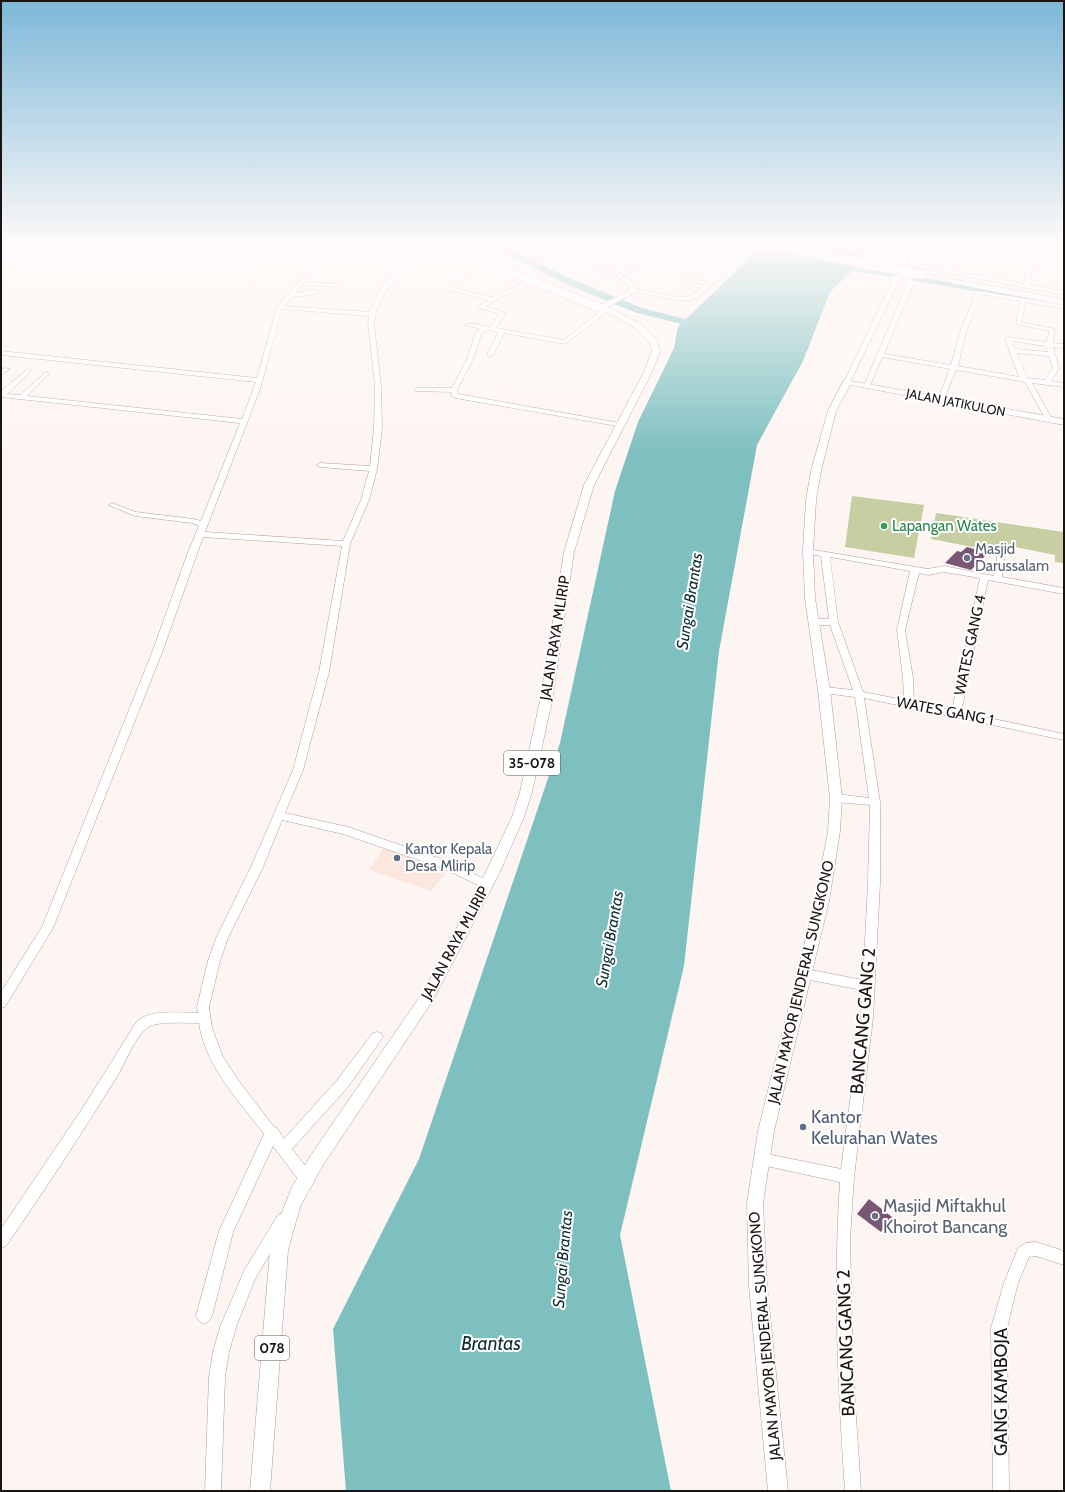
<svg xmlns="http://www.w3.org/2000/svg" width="1065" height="1492" viewBox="0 0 1065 1492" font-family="Cabin,sans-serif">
  <rect width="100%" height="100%" fill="#fdf5f2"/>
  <polygon fill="#fce7df" points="385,847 449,869 431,891 369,870"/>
  <g fill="#c6cea2">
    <polygon points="852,496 924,505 914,558 845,547"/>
    <polygon points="936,513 1064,532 1064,563 1055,562 1055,555 999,544 996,548 989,546 988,550 931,539"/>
  </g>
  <polygon fill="#7ebfc0" points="755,246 868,246 855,268 830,292 803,361 757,445 719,651 684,966 620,1235 671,1491 346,1491 333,1329 419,1159 560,743 615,491 638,422 674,348 678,327 742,265"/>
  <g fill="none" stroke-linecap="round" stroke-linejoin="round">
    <g fill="#7ebfc0" fill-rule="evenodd">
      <polygon points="491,246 504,246 574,280 642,308 709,325 710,327 705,330 634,312 566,284"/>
      <polygon points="832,262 890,271 895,274 890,277 829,267 827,265 829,263"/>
      <polygon points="914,275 1064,302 1064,308 911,280 909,278"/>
    </g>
  </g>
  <g fill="#785676">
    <polygon points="967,547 988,553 971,570 945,563 957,551 961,552"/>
    <polygon points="869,1199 892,1217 881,1232 857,1214"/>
  </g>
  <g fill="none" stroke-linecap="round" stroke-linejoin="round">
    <g stroke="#ae9d97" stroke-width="1">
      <g id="minor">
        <path d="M331 246H337L328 256 362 259 365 261 362 263 325 259 304 282 336 284 339 286 338 287 302 285 295 293 314 290 321 292 318 294 292 297 284 306 370 312C379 286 397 267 414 246H420L391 283 380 302 376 312 374 323 381 386 382 428 377 469 369 500 350 544 329 672 303 770 285 813 348 827 453 863 490 882 492 885 490 888 486 889 445 869 343 834 282 820 263 867 228 938 220 961 209 1007 212 1028 223 1057 238 1080 274 1127 277 1128 284 1139 338 1079 373 1033 377 1032 381 1033 383 1037 348 1087 292 1149 311 1173 313 1178 311 1183 306 1185 301 1183 273 1146 233 1232 212 1316 209 1321 204 1324 199 1321 196 1316 219 1231 264 1134C239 1101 205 1066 199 1023 187 1023 157 1021 148 1027 135 1036 125 1064 116 1078 81 1135 44 1191 6 1246L1 1248V1229L84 1106 137 1021C152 1009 179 1013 198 1013L197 1007 208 961 216 938 251 867 293 770 319 672 342 546 203 537 163 650 53 928 5 1007 1 1008V992L42 927 153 650 188 552 199 526 192 523 135 516 108 505 112 503 136 512 193 519 201 521 240 423 1 397V391L28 369 31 371 30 372 7 394 20 395 46 372 48 373V375L27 396 242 419 256 382 1 355V351L257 378 277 307ZM282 309 369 316 368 323 375 386 374 428 370 466 320 463 316 465 320 467 369 471 361 500 343 541 205 532 260 389Z"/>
        <path d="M441 246H449L611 312 604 314 565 344 504 333 493 355 490 357 487 355 498 332 488 330 482 333 473 359 457 390 458 394 620 423H623V427L455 398 452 396 451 392 415 391V389L417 388H452L467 359 476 332 481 329 465 325 468 323 490 327 499 314 479 308V306L488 300 449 290 448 289 462 271 467 272 455 288 492 297 525 282ZM530 284 599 312 564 340 496 328 506 313 486 306 495 300Z"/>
        <polygon points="740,246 746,246 720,278 697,298 689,301 675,300 631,291 634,289 641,290 675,297 688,297 706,285 682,279 682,277 709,282"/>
        <path d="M902 246H908L907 262H909L912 246H918L915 263 1024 284 1032 246H1038L1029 285 1064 291V295L906 265 902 273 911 277 914 282 884 354 951 365 960 332 977 291 1064 305V309L1026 302 1021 322 1055 329 1053 343 1064 344V348L1053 347 1059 368 1051 381 1064 383V387L1032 383 1052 419 1050 420H1046L1025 382 1021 381 956 370 944 399 941 401 938 399 950 369 882 357 870 386 865 387 864 386 908 282 907 279 901 277 850 382 845 383 844 382 901 263ZM981 294 1020 301 1016 324 1050 331 1046 342 1008 337 1005 339 1019 377 958 366 966 332ZM1012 341 1046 346 1048 352 1015 349ZM1017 353 1049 356 1053 368 1045 380 1027 378Z"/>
        <polygon points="650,261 655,262 631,273 618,277 615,275"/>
        <polygon points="5,368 10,369 1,375 1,370"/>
        <path d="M999 546H1005L1006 548 1002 577 1064 588V594L988 580 961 712 1064 734V740L864 698 880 802V883L873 1018 854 1177 850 1239 853 1372 861 1491H845C838 1388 833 1285 840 1182L762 1165 757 1164 755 1159 757 1154 762 1153 841 1169 861 1018 862 990 805 979 801 977 799 974 801 971 805 969 863 980 868 883 870 805 836 802 832 801 831 798 832 795 836 794 869 798 855 697 824 693 819 690 824 687 853 690 830 625H814L810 622 814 619H829L821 556 805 553 804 551 808 549 928 569 944 566 994 576ZM830 557 910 571 897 630 903 678 904 700 863 692 838 622ZM944 572 980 578 952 710 914 702 913 678 905 630 919 573 928 575Z"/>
        <polygon points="283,1213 288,1215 290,1220 255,1279 236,1327 229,1352 225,1377 221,1491 205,1491 209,1377 213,1352 220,1327 245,1269 278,1215"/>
        <polygon points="1036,1242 1064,1251 1064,1265 1036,1256 1029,1257 1018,1283 1007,1328 1009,1491 993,1491 991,1328 1004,1283 1018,1248 1026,1243"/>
      </g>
    </g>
    <g stroke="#ae9d97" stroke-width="1">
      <g id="major">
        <polygon points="447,246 456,246 602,304 630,290 626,283 616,276 537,246 547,246 620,274 631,281 638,291 608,307 641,324 657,340 660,351 652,372 594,485 574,552 552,701 532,792 524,817 499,874 433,1000 323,1165 300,1207 288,1250 270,1491 250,1491 270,1250 284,1207 292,1187 311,1155 423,992 485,874 512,817 520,792 540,701 564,552 584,485 644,372 652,351 650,343 635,328 609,313"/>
        <polygon points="844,380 1064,419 1064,425 850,385 836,411 821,471 816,500 813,551 815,598 830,690 842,798 840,831 829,901 774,1131 763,1203 767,1286 788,1491 768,1491 749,1286 747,1203 758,1131 815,901 828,831 830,798 818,690 805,598 803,551 806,500 811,471 828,411"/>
      </g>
    </g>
    <g stroke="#ae9d97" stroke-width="1">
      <g id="highway">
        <polygon points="541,246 553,246 544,250 540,248"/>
        <polygon points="918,273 1064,299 1064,305 921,277 917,275"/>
      </g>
    </g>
    <use href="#minor" fill="#fff" fill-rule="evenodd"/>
    <use href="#major" fill="#fff" fill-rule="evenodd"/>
    <use href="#highway" fill="#fff" fill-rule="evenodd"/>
    <g stroke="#ae9d97" stroke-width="10" stroke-linecap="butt">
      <polyline id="highway-bridge" points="776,246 921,275"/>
    </g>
    <use href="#highway-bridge" stroke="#fff" stroke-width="9"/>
  </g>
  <linearGradient id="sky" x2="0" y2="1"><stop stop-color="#7db8d8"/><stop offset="0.54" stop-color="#fefaf9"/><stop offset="1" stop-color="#fefaf9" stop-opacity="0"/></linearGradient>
  <rect width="1065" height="455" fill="url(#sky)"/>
  <circle fill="#2e9e5b" stroke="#fff" stroke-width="1.5" cx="884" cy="526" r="4"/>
  <g fill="#6b7280" stroke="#fff" stroke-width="1.5">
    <circle cx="967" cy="558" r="4"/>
    <circle cx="875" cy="1216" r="4"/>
  </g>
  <g fill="#5c6f8a" stroke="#fff" stroke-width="1.5">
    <circle cx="397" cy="858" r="4"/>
    <circle cx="803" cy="1127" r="4"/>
  </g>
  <g text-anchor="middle" stroke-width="4" stroke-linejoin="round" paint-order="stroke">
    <g font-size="13" fill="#1a1412" stroke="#fff">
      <text transform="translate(956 402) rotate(11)" y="5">JALAN JATIKULON</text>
    </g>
    <g fill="#fff" stroke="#5f5a59" stroke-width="1">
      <rect x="504" y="751" width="56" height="24" rx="3"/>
      <rect x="255" y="1336" width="34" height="24" rx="3"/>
    </g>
    <g font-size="14" font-weight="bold" fill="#1a1412">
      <text x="532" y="768">35-078</text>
      <text x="272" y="1353">078</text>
    </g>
    <g font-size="15" fill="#27864d" stroke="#fff" text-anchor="start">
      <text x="892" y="531">Lapangan Wates</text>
    </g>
    <g font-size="15" fill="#5b616d" stroke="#fff" text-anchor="start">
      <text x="975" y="554">Masjid<tspan x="975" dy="17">Darussalam</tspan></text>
    </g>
    <g font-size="15" fill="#1a1412" stroke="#fff">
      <text transform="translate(555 638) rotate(-81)" y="5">JALAN RAYA MLIRIP</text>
      <text transform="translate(970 645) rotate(-78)" y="5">WATES GANG 4</text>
      <text transform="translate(945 711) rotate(11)" y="5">WATES GANG 1</text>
      <text transform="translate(455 943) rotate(-62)" y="5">JALAN RAYA MLIRIP</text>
      <text transform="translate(801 982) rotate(-77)" y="5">JALAN MAYOR JENDERAL SUNGKONO</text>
      <text transform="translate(765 1336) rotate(-95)" y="5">JALAN MAYOR JENDERAL SUNGKONO</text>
    </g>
    <g font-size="15" fill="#4e5e75" stroke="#fff" text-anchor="start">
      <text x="405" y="854">Kantor Kepala<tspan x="405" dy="17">Desa Mlirip</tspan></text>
    </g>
    <g font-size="16" font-style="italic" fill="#0e2f30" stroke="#fff">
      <text transform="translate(689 601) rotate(-81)" y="6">Sungai Brantas</text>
      <text transform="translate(609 939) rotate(-80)" y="6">Sungai Brantas</text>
      <text transform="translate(562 1259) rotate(-85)" y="6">Sungai Brantas</text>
    </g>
    <g font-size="18" fill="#1a1412" stroke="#fff">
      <text transform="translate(863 1021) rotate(-85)" y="6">BANCANG GANG 2</text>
      <text transform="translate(846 1343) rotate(-92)" y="6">BANCANG GANG 2</text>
      <text transform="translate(1001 1392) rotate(-90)" y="6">GANG KAMBOJA</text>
    </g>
    <g font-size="18" fill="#4e5e75" stroke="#fff" text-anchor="start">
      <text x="811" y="1123">Kantor<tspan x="811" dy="21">Kelurahan Wates</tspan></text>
    </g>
    <g font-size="18" fill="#5b616d" stroke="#fff" text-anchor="start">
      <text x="883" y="1212">Masjid Miftakhul<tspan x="883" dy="21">Khoirot Bancang</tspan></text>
    </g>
    <g font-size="19" font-style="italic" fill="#0e2f30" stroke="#fff">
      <text x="491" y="1350">Brantas</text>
    </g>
  </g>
  <rect width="1065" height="1492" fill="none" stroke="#1a1412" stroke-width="4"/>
</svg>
